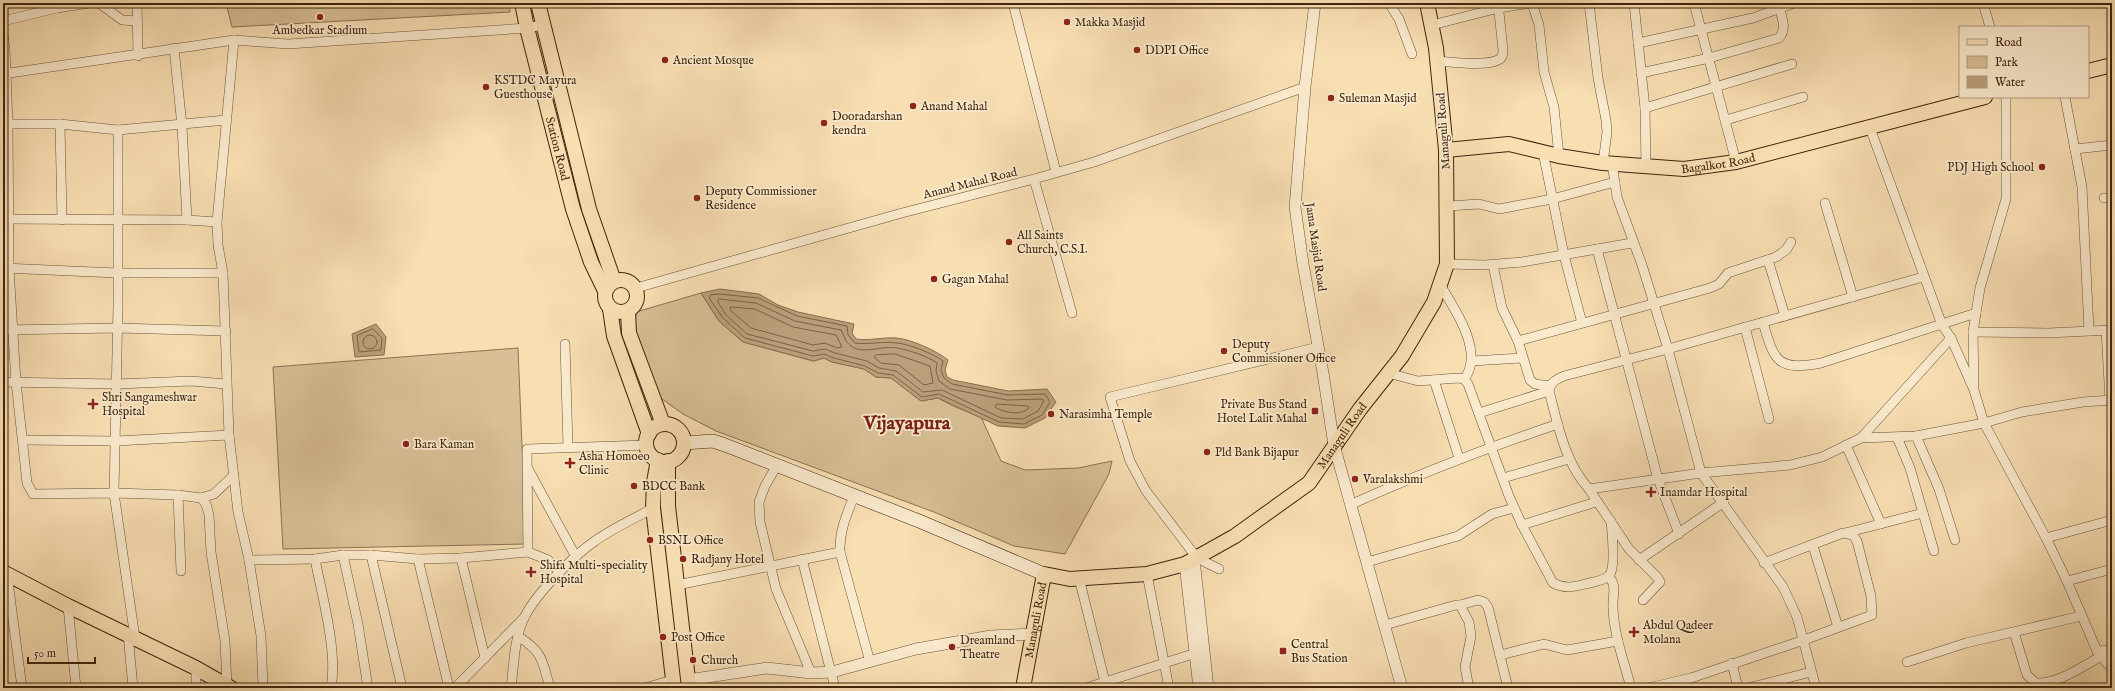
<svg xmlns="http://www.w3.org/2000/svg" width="2115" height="691" viewBox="0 0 2115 691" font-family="'IM FELL English',serif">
  <rect width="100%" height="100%" fill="#f8dfb2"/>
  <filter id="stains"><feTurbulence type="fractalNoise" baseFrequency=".005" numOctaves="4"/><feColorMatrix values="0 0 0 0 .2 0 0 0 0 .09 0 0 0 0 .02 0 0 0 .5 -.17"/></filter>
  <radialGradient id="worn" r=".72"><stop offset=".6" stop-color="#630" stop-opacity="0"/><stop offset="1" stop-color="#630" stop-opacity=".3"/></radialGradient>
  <g fill="#d8bf96" stroke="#8b7252">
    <polygon points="226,3 509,3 510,12 232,27"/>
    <polygon points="701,293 719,321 743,342 813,361 824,358 832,362 864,369 876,377 891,378 921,401 938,398 953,406 981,417 1001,461 1025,470 1078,468 1112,461 1109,474 1065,554 1014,546 934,512 716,431 683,414 655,394 635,332 636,312"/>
    <polygon points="518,348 526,544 283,549 273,367"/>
  </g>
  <g fill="#b99f7a" stroke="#886e4e">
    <path d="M720 289 759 294 778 305 798 312 854 324 852 333 856 339C870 341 883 337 896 338 911 339 937 351 948 360L945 370 947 377 953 380 1008 391 1047 389 1056 402 1045 418 1025 428 998 426 938 398 921 401 891 378 876 377 864 369 832 362 824 358 814 361 743 342 719 321 701 293Z"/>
    <polygon points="376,324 386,337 384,355 355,357 352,334"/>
  </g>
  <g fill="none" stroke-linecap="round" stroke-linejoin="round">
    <g stroke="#7c6244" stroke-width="1">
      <path d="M720 294 758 298 797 316 847 326 848 335 855 343C869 345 882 341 896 343 907 343 934 354 943 361L941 370 944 378 952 384 1008 395 1045 394 1050 402 1042 415 1024 424 999 422 939 394 922 397 893 375 878 373 865 366 834 358 824 354 813 356 745 338 723 318 709 298 711 295Z"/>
      <path d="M719 299 756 303 795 321 841 330C844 335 845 342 851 346 863 355 883 345 897 348 909 350 927 356 937 363L936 371 939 381 950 389 1007 400 1042 399 1044 401 1038 411 1023 419 1001 418 942 390 923 392 896 371 879 368 867 361 835 353 825 349 813 351 747 334 726 315 718 302Z"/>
      <polygon points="732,307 755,309 793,327 836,335 842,347 837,348 825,343 813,345 751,328 731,311 730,308"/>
      <polygon points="373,329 382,338 381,350 359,352 357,336"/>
      <circle cx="370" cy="342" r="7"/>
      <polygon points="895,354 930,366 933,383 924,385 899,365 881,363 874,357 876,355"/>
      <path d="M997 404 1028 406 1029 408C1021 416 1005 413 995 407Z"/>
    </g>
    <g stroke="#6c5336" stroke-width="10">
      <g id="minor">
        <polyline points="99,3 122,20 137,21"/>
        <polyline points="137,3 138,56"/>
        <polyline points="1013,3 1056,172"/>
        <polyline points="1389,3 1399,19 1412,54"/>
        <polyline points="1532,3 1539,25 1544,72 1554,107 1559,156"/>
        <polyline points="1589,3 1598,78 1606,120 1607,132 1603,163"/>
        <polyline points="1634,3 1645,108 1646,166"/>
        <polyline points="1694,3 1736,162"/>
        <polyline points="1983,3 1990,27"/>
        <polyline points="3,21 57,8 89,3"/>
        <polyline points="1432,25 1499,8 1531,3"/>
        <polyline points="3,35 5,48 8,124 9,268 16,382 27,483 33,494 114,493 178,495 201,498 206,504 209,515 211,552 225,641 227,686"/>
        <polyline points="234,40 217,222 218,245 223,273 229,435 238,512 249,560 261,636 263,688"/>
        <polyline points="1638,43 1753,18 1794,3"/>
        <polyline points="174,48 182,126 187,220"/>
        <path d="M1438 61C1452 62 1488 67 1500 59 1503 56 1503 54 1503 50L1498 3"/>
        <path d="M1641 73 1709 58 1779 38C1787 29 1782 19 1780 9"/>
        <polyline points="3,74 234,40 288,44 527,28 542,25"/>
        <polyline points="2065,97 2082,187 2089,330"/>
        <polyline points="1645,108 1792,64"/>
        <polyline points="1726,120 1803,97"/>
        <polyline points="3,124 60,124 118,130 226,120"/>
        <polyline points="60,124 62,220"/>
        <polyline points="1870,128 1942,325 1951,338 1974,390 1984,423 2046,538 2067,581 2097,651 2112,669"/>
        <polyline points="118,130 118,305 114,493 135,638"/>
        <polyline points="2075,149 2112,145"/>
        <polyline points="1543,152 1564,255 1582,323"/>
        <polyline points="1612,163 1617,197 1642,265 1668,349 1701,473 1783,587 1797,617 1816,688"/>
        <polyline points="1034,179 1072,313"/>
        <polyline points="2104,198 2112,198"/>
        <polyline points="1825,203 1853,297"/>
        <polyline points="1448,206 1479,204 1499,209 1552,199 1615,182"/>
        <polyline points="3,219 187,220 217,222"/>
        <polyline points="1597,249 1658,479 1679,534"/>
        <polyline points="1768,260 1785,316"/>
        <polyline points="1447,264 1485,265 1522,262 1632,243"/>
        <polyline points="1493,265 1502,308 1518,341"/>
        <polyline points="3,268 117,273 223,273"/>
        <path d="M1923 277 1668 349 1564 376C1555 380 1551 382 1549 391 1558 425 1565 463 1589 489L1701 473 1790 465 1822 457 1861 438 1916 436 1984 423 2022 412 2083 402 2112 400"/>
        <path d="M1440 285C1455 309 1485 353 1464 379"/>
        <polyline points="636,288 902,213 1034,179 1094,162 1305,87"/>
        <path d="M1763 322C1774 362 1778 371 1821 363L1976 313"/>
        <polyline points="1745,327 1769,419"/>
        <polyline points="3,330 117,328 226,331"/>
        <polyline points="2106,330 2110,400"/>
        <polyline points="1973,332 2048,333 2112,330"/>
        <polyline points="565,344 568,447"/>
        <polyline points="1472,361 1522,358"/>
        <path d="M1388 373 1418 381 1458 378 1464 379 1468 384 1509 496 1522 525 1553 583C1565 589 1573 587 1585 584 1593 582 1603 581 1609 576 1616 568 1612 532 1611 521"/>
        <polyline points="1434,380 1459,458"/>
        <polyline points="3,382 116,384 191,381 226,384"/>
        <polyline points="1974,385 1973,332 1980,288 2006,199 2006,97"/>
        <polyline points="1550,386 1535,384 1530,380 1518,341 1710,288 1719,284 1728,273 1776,257 1786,250 1791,242"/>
        <polyline points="1479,413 1549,391"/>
        <polyline points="1916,436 1939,489 1955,540"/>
        <polyline points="1897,437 1910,468 1934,551"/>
        <polyline points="1861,438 1951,338"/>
        <polyline points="23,440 116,441 229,435"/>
        <polyline points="1846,445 1881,524"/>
        <polyline points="777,465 765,486 759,502 760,522 776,589 811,673"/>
        <polyline points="528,469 576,557"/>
        <polyline points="1503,478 1569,459"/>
        <polyline points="1589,489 1629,549 1658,578 1660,582 1643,600"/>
        <polyline points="178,495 181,571"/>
        <path d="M854 496C847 514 839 531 840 552L870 662"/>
        <polyline points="201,498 214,494 234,475"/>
        <path d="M1350 505C1418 474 1487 448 1558 424"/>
        <polyline points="1522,525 1596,502"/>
        <polyline points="1845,533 1923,513"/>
        <polyline points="2046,538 2112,520"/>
        <polyline points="1813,546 1838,627"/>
        <polyline points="343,555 358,624 368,688"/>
        <polyline points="371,555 402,688"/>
        <polyline points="461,558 485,658"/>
        <path d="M315 559C322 596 338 652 331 688"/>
        <polyline points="418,559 449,688"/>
        <polyline points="802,559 835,688"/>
        <polyline points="249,560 315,559 343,555 371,555 418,559 461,558 528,552"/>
        <polyline points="1639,560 1724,502"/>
        <polyline points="1367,562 1458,536 1492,514 1514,508"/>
        <polyline points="1219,569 1197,558 1146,491 1130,461 1110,397 1318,347"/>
        <polyline points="560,572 548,560 528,552 527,449 647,445"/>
        <polyline points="7,574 22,688"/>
        <polyline points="1147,574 1169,688"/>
        <path d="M1608 576C1618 585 1612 596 1613 608 1614 635 1624 662 1631 688"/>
        <polyline points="1079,578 1105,682"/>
        <polyline points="2067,581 2112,569"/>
        <polyline points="677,585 840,552"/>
        <polyline points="1460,605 1478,600 1484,602 1488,607 1508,688"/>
        <polyline points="68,606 76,688"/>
        <polyline points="1385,625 1456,605 1460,605 1469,622 1471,636 1465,667 1469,688"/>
        <path d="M2014 632 2027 675 2036 683C2058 684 2081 667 2100 657"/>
        <polyline points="128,634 133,688"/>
        <path d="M519 637C544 653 542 661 550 688"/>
        <polyline points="2097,651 2112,650"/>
        <polyline points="1500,655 1544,644 1567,650 1618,641"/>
        <polyline points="1907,662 1966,643 2081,616"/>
        <polyline points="1732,663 1738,688"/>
        <polyline points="196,688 196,668"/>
        <polyline points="455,688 524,618"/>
        <path d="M511 688C514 665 514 637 525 616 537 593 573 556 595 541 613 528 634 519 653 508"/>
        <polyline points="645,688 672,680"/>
        <polyline points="1086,688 1196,653"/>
        <polyline points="1648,688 1691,678 1804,640 1872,615 1871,596 1857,541 1853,535 1843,533 1764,563"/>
        <polyline points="1748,688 1811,672"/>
      </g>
    </g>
    <g stroke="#6c5336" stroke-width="12">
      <g id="tertiary">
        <polyline points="1315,3 1305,87 1295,207 1303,264 1323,373 1334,445 1402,688"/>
        <polyline points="1194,559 1208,688"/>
        <polyline points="1185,564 1199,688"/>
        <polyline points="688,680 767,668 811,673 832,672 916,649 991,636 1034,634"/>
      </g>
    </g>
    <g stroke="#3e240d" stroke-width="14">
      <polyline id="secondary" points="684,443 713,441 725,445 919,521 1044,574"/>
    </g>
    <g stroke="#3e240d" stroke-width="16">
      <g id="primary">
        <path id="s1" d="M522 3 527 28 573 209 591 262 605 291"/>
        <polyline points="538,3 589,209 614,281"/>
        <polyline points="2088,71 2112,65"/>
        <path id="s2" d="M1446 150 1509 144 1559 156 1603 163 1684 169 1736 162 1985 97"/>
        <circle cx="621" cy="296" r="16"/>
        <polyline points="610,309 614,336 649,434"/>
        <polyline points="628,312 629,333 663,424"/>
        <circle cx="665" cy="443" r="19"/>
        <polyline points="658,460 654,482 653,508 674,688"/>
        <polyline points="668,461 668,506 689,688"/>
        <polyline points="3,572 68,606 196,668 231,688"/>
        <path id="s3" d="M1023 688 1044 574 1070 579 1147 574 1185 564 1235 536 1309 483 1360 409 1402 356 1434 302 1447 264 1446 150 1436 48 1427 3"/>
      </g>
    </g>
    <use href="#minor" stroke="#faeacd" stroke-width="9"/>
    <use href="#tertiary" stroke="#faeacd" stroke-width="11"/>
    <use href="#secondary" stroke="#faeacd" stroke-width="13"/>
    <use href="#primary" stroke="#f8dfb2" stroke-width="14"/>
  </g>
  <g fill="#8f2418" stroke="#faeacd" stroke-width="1.5">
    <circle cx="320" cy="17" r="4"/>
    <circle cx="1067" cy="22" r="4"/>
    <circle cx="1137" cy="50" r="4"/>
    <circle cx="665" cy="60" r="4"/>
    <circle cx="486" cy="87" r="4"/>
    <circle cx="1331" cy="98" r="4"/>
    <circle cx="913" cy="106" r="4"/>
    <circle cx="824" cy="123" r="4"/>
    <circle cx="2042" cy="167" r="4"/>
    <circle cx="697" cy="198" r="4"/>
    <circle cx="1009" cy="242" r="4"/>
    <circle cx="934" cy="279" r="4"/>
    <circle cx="1224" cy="351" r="4"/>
    <path d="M91 398h4v4h4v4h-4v4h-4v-4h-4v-4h4z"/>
    <rect x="1311" y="407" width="8" height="8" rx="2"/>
    <circle cx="1051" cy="414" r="4"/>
    <circle cx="406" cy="444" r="4"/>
    <circle cx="1207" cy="452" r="4"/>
    <path d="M568 457h4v4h4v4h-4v4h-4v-4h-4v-4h4z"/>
    <circle cx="1355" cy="479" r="4"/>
    <circle cx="634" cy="486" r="4"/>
    <path d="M1649 486h4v4h4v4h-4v4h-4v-4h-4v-4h4z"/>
    <circle cx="650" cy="540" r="4"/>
    <circle cx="683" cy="559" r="4"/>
    <path d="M529 566h4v4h4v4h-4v4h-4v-4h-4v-4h4z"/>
    <path d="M1632 626h4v4h4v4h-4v4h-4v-4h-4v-4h4z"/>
    <circle cx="663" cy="637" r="4"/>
    <circle cx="952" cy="647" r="4"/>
    <rect x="1279" y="647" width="8" height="8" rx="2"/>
    <circle cx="693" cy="660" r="4"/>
  </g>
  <g text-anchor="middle" stroke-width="3.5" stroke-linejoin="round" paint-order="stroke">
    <g font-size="12" fill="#3e240d" stroke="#faeacd" text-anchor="start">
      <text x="1075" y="26">Makka Masjid</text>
      <text x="320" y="34" text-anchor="middle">Ambedkar Stadium</text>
      <text x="1145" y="54">DDPI Office</text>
      <text x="673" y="64">Ancient Mosque</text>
      <text x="494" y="84">KSTDC Mayura<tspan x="494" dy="14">Guesthouse</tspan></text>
      <text x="1339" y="102">Suleman Masjid</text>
      <text x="921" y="110">Anand Mahal</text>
      <text x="832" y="120">Dooradarshan<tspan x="832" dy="14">kendra</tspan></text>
      <text x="2034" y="171" text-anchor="end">PDJ High School</text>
      <text x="705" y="195">Deputy Commissioner<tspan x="705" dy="14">Residence</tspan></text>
      <text x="1017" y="239">All Saints<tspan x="1017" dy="14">Church, C.S.I.</tspan></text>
      <text x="942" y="283">Gagan Mahal</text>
      <text x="1232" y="348">Deputy<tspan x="1232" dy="14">Commissioner Office</tspan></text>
      <text x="102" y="401">Shri Sangameshwar<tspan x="102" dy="14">Hospital</tspan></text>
      <text x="1307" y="408" text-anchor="end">Private Bus Stand<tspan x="1307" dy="14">Hotel Lalit Mahal</tspan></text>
      <text x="1059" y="418">Narasimha Temple</text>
      <text x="414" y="448">Bara Kaman</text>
      <text x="1215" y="456">Pld Bank Bijapur</text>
      <text x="579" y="460">Asha Homoeo<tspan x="579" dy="14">Clinic</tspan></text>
      <text x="1363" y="483">Varalakshmi</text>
      <text x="642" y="490">BDCC Bank</text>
      <text x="1660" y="496">Inamdar Hospital</text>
      <text x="658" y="544">BSNL Office</text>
      <text x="691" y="563">Radjany Hotel</text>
      <text x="540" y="569">Shifa Multi-speciality<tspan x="540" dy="14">Hospital</tspan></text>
      <text x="1643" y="629">Abdul Qadeer<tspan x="1643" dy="14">Molana</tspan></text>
      <text x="671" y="641">Post Office</text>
      <text x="960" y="644">Dreamland<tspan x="960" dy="14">Theatre</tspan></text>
      <text x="1291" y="648">Central<tspan x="1291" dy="14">Bus Station</tspan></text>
      <text x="701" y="664">Church</text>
    </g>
    <g font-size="12" fill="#3e240d" stroke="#faeacd">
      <text transform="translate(1443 131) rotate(-94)" y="4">Managuli Road</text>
      <text dy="4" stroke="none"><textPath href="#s1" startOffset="150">Station Road</textPath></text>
      <text dy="4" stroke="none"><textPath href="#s2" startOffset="275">Bagalkot Road</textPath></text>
      <text transform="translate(970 183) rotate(-14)" y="4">Anand Mahal Road</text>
      <text transform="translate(1316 247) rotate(82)" y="4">Jama Masjid Road</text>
      <text dy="4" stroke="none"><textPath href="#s3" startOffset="465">Managuli Road</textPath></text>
      <text dy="4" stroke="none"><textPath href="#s3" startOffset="69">Managuli Road</textPath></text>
    </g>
    <g font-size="20" font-weight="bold" fill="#7a1f14" stroke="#faeacd">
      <text x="907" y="429">Vijayapura</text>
    </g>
  </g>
  <rect width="2115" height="691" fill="none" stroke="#f8dfb2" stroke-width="16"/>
  <rect x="4" y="4" width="2107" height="683" fill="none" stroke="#3e240d" stroke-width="2"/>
  <rect x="8" y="8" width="2099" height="675" fill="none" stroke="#3e240d"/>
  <rect x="1959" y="26" width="130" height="72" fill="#faeacd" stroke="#af9b80"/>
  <rect x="1967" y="39" width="20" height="6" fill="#f8dfb2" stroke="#af9b80"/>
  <text x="1995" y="46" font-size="12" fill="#3e240d">Road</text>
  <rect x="1967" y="56" width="20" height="12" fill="#d8bf96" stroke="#af9b80"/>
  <text x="1995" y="66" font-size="12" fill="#3e240d">Park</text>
  <rect x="1967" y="76" width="20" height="12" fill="#b99f7a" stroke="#af9b80"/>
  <text x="1995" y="86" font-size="12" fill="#3e240d">Water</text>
  <path d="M28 657v6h67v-6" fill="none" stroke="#3e240d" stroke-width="2"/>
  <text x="34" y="657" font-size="12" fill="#3e240d" stroke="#faeacd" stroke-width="3" paint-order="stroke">50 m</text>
  <rect width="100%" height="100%" filter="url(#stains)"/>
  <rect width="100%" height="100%" fill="url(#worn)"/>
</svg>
